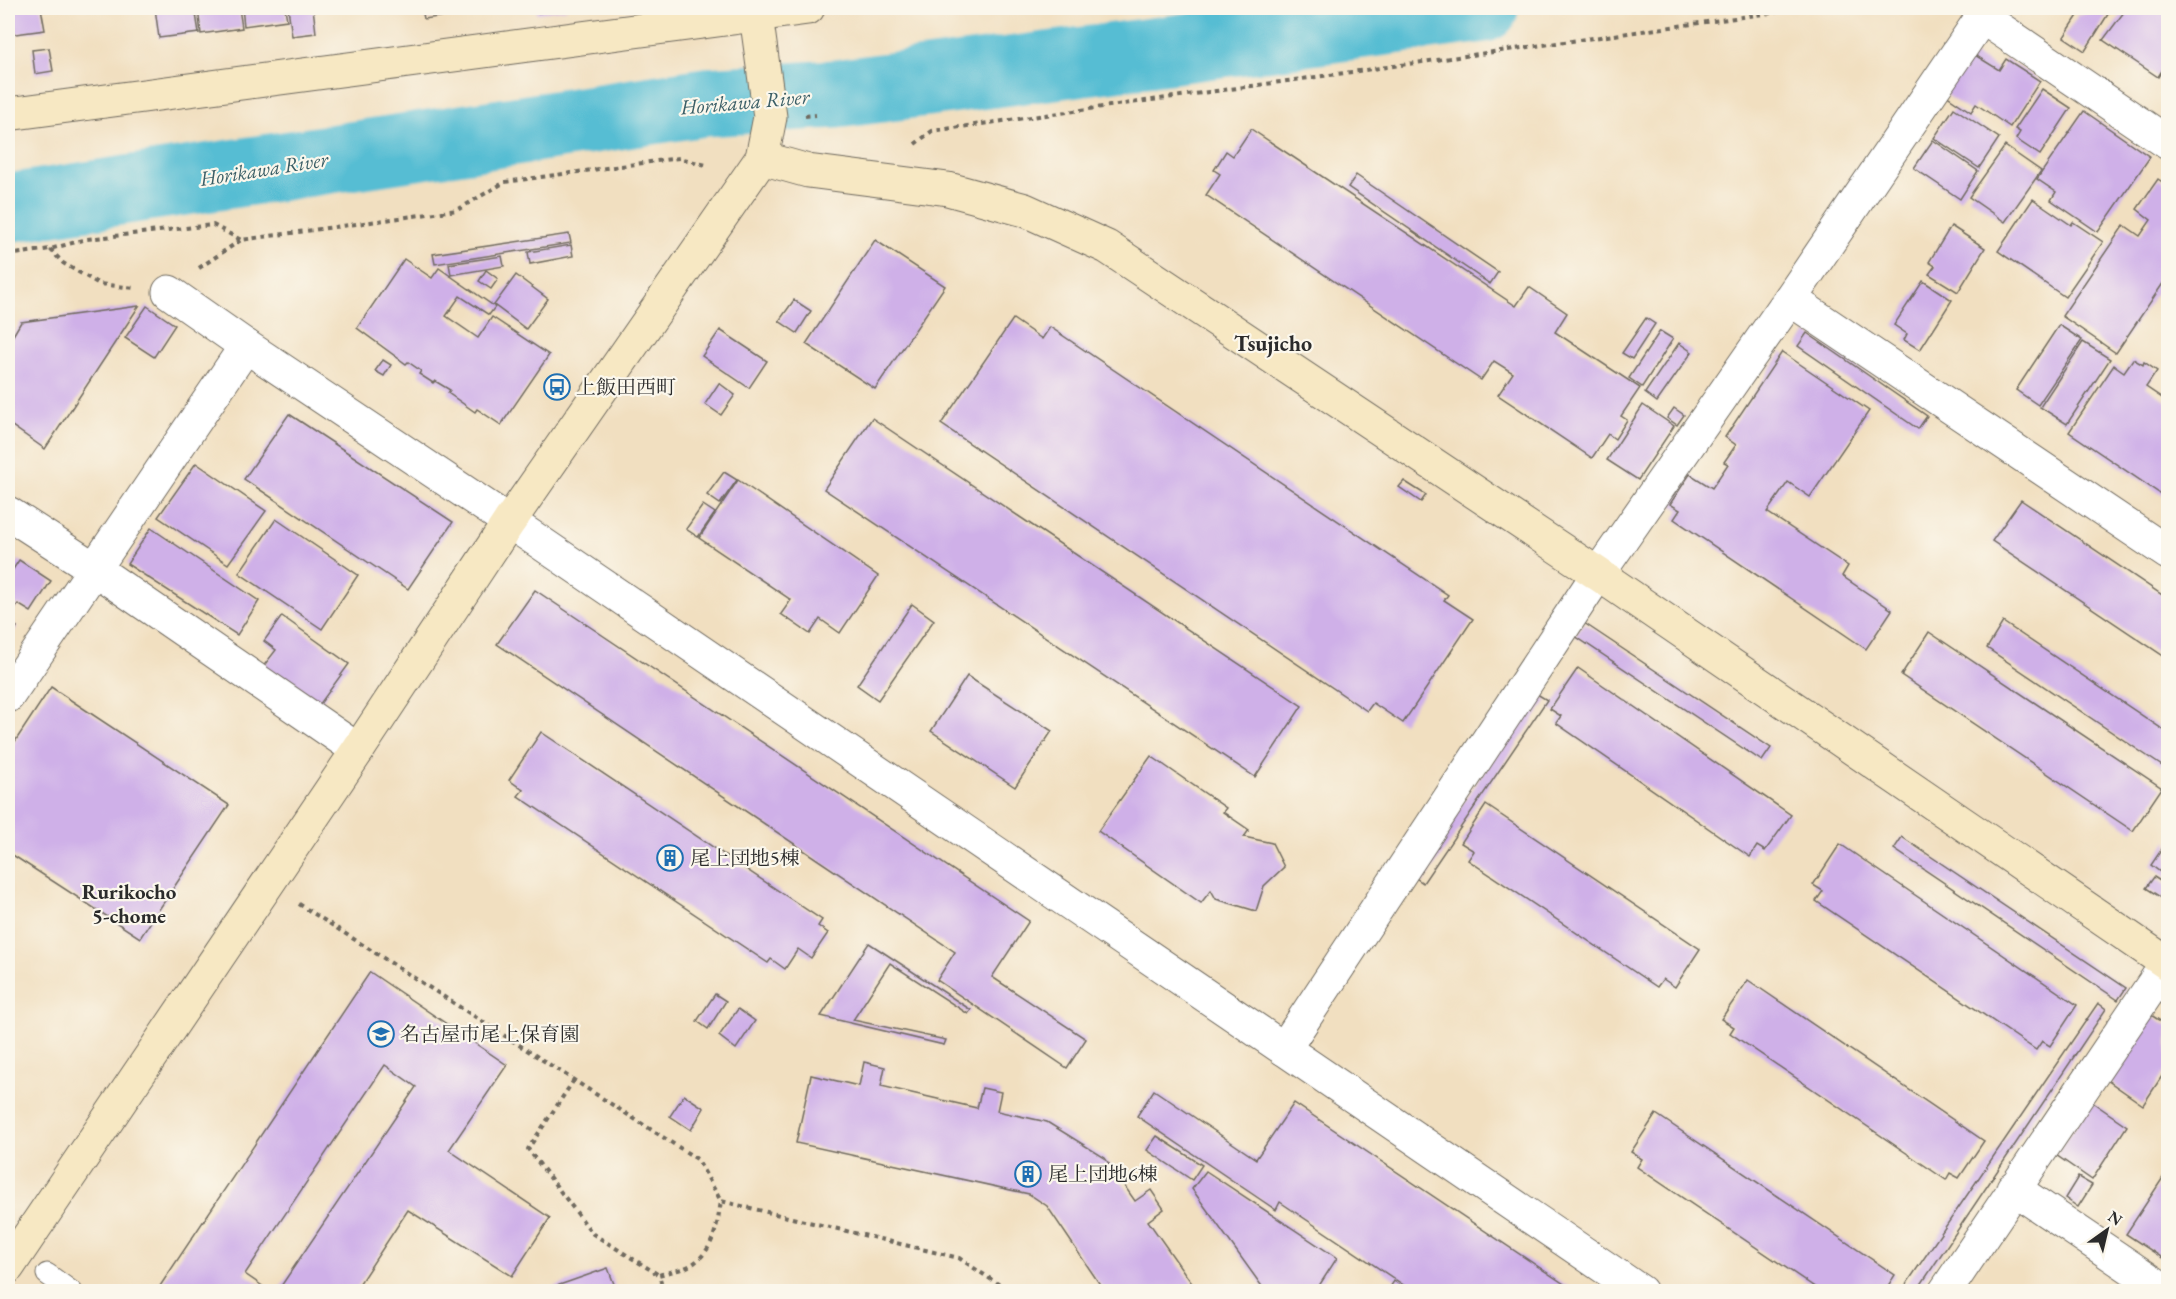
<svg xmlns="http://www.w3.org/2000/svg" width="2176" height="1299" viewBox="0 0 2176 1299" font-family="'EB Garamond','Noto Serif JP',serif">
  <rect width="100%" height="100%" fill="#fbf7ec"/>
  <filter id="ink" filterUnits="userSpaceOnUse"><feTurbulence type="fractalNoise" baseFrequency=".0167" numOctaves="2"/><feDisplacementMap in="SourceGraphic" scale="12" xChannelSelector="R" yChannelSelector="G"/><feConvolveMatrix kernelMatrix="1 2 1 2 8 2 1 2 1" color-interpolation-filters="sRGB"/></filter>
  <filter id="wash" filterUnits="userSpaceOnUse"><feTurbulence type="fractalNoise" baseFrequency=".008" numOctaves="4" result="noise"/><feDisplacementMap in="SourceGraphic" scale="24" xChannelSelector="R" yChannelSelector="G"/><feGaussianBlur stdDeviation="1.35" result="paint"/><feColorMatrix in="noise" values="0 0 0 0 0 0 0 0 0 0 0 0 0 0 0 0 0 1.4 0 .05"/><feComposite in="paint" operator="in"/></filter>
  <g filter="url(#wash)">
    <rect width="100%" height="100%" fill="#f1dfc0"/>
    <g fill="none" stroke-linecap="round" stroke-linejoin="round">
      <polyline stroke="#56bdd3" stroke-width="69" points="8,208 705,102 836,94 1484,8"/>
    </g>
    <g id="blocks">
      <g fill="#cfb0e8">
        <polygon points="8,8 41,8 45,30 8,35"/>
        <polygon points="155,8 195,8 199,33 159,38"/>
        <polygon points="198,8 239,8 242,28 201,34"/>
        <polygon points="242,8 285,8 287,20 244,26"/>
        <polygon points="288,8 313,8 316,33 292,36"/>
        <polygon points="422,8 465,8 466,13 424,19"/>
        <polygon points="536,8 567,8 567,9 537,13"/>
        <polygon points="2127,8 2157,8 2168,15 2168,61 2158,77 2103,40"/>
        <polygon points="2110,11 2085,51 2064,37 2079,14"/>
        <polygon points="49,48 53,71 35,74 32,50"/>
        <polygon points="1970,52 1999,70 2006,59 2040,81 2010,127 1976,104 1971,112 1943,93"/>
        <polygon points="2042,89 2071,108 2040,155 2016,139 2020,132 2015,129"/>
        <polygon points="1954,108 1999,138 1979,168 1934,138"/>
        <polygon points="2084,111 2150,157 2098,232 2051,200 2056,192 2037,179"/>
        <polygon points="1251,129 1516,306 1529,287 1567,313 1555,332 1640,388 1621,416 1627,420 1615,439 1608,434 1592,458 1498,395 1513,373 1494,361 1481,380 1206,195 1220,174 1214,170 1226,151 1233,156"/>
        <polygon points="1933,140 1978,171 1960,199 1914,168"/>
        <polygon points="2005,146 2041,171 2005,222 1969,197"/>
        <polygon points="1356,175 1498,272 1490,284 1348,187"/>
        <polygon points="2158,179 2168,186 2168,276 2116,353 2062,316 2124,225 2140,236 2151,220 2137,209"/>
        <polygon points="2033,199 2071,225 2073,222 2103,242 2065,297 1998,251"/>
        <polygon points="1951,226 1985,248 1958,292 1929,274 1935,266 1929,262"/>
        <polygon points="569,234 571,243 435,264 433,254"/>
        <polygon points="875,240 945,286 875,389 806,344"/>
        <polygon points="571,245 573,256 530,264 528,252"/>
        <polygon points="502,256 504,266 451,275 449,264"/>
        <polygon points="404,259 432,278 439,268 495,307 489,315 460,296 446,316 478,338 492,317 549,355 501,425 477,409 475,412 448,393 450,390 435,381 433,383 419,374 421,371 408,362 406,364 357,328"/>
        <polygon points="486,270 498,279 491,289 479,281"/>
        <polygon points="516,275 548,299 526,329 494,305"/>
        <polygon points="1923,281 1952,300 1920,350 1904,340 1907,334 1894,325"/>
        <polygon points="794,300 811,311 797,333 779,321"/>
        <polygon points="139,306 45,449 8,423 8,344 21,322"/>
        <polygon points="147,306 175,325 154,357 125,338"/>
        <polygon points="1646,318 1655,324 1632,359 1622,353"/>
        <polygon points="1013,319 1042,339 1050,327 1448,595 1444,600 1473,619 1403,723 1373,703 1367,711 941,424"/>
        <polygon points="2059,325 2082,340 2038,405 2016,390"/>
        <polygon points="720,330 767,361 749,388 702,356"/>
        <polygon points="1660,331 1673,339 1642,387 1629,378"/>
        <polygon points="1807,333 1927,416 1918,429 1798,346"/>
        <polygon points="2083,342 2110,359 2067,424 2040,407"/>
        <polygon points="1679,343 1692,352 1657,402 1645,393"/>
        <polygon points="1782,352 1869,411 1810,497 1788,482 1767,512 1848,566 1842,576 1892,610 1866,649 1674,519 1680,510 1670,504 1690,474 1712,488 1728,464 1724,462 1736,445 1725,437"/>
        <polygon points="2133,359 2143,365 2144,362 2157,371 2146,387 2168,402 2168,499 2069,432 2114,365 2124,372"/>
        <polygon points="383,360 391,365 384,376 375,371"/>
        <polygon points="719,383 735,395 721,415 705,404"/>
        <polygon points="1643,405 1674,426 1638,480 1607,460"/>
        <polygon points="1674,408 1684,415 1677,425 1667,418"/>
        <polygon points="289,414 453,522 408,589 244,479"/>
        <polygon points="872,418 1302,706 1255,777 824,489"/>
        <polygon points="196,463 266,511 228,564 158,517"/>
        <polygon points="724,472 737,480 720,504 707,495"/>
        <polygon points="738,480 878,576 840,633 820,619 810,634 781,614 791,600 699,538"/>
        <polygon points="1404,481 1426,495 1421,502 1399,487"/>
        <polygon points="2021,500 2168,599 2168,659 1992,541"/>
        <polygon points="703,505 715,513 698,537 686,529"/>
        <polygon points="276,519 358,575 322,629 239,573"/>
        <polygon points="151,528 259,601 237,635 127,564"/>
        <polygon points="19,560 51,581 31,612 18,604 11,613 8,611 8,577"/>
        <polygon points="535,590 1029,921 992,977 1086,1039 1067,1068 937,980 955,952 497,644"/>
        <polygon points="912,604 934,620 878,700 857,685"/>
        <polygon points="282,616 349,664 317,708 262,668 276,650 264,641"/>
        <polygon points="8,620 17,627 8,641"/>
        <polygon points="2003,622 2168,733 2168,762 2165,768 1987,648"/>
        <polygon points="1584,623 1771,748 1762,761 1575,636"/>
        <polygon points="1929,632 2162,788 2133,831 1901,675"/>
        <polygon points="1578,668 1791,815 1765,851 1757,846 1750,857 1556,723 1561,716 1550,709"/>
        <polygon points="967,676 1052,731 1015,787 931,731"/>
        <polygon points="51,687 229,805 140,938 8,852 8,752"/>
        <polygon points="1537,694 1547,700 1423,883 1413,876"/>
        <polygon points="541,732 822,920 818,926 828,933 811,958 798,949 785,969 771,959 768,963 518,796 523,790 509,780"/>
        <polygon points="1151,756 1226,808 1223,812 1249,830 1244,837 1272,843 1284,867 1264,886 1256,911 1216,899 1211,890 1201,903 1098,831"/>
        <polygon points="1486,805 1700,949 1675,987 1663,979 1657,987 1468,860 1474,851 1461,843"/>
        <polygon points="1902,837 2126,988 2118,1000 1894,849"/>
        <polygon points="2168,840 2168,878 2151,865"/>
        <polygon points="1840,844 2077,1005 2050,1046 2042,1041 2036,1050 1816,901 1823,891 1813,885"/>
        <polygon points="2154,877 2168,886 2168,902 2146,888"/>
        <polygon points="869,943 971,1010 968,1014 890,963 853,1020 946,1040 944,1045 821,1016"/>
        <polygon points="370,972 507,1065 449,1150 550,1218 512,1276 408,1210 354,1292 277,1292 416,1087 385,1065 245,1274 271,1292 156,1292"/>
        <polygon points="1748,980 1984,1141 1959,1178 1950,1173 1946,1180 1730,1033 1734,1027 1721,1019"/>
        <polygon points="715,994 726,1001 708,1029 697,1021"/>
        <polygon points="2098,1003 2106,1009 1916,1292 1901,1292"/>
        <polygon points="738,1009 755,1021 736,1049 719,1036"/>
        <polygon points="2151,1015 2168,1026 2168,1067 2143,1105 2107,1080"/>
        <polygon points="864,1062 885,1067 881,1086 977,1108 982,1088 1001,1092 997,1111 1047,1122 1105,1158 1135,1201 1151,1190 1164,1209 1148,1221 1198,1292 1105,1292 1047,1206 1029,1194 796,1143 811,1075 859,1086"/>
        <polygon points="1154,1090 1256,1159 1294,1103 1576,1292 1414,1292 1280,1202 1276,1210 1137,1116"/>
        <polygon points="684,1095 704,1108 691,1130 670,1116"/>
        <polygon points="2092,1102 2127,1126 2092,1180 2056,1155"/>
        <polygon points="1656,1114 1895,1275 1884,1292 1822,1292 1637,1167 1642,1159 1631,1152"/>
        <polygon points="1157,1136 1202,1165 1192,1180 1147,1150"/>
        <polygon points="2168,1170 2168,1252 2164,1259 2126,1234"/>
        <polygon points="1206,1171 1337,1258 1315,1292 1266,1292 1192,1189"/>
        <polygon points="2078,1177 2092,1185 2078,1207 2065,1198"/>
        <polygon points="608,1268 617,1292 549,1292 548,1289"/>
        <polygon points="1394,1281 1405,1289 1403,1292 1387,1292"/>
      </g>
    </g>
  </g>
  <g filter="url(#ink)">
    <use href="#blocks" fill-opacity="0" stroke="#706a5f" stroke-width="1.5"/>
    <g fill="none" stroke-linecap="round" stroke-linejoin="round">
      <g stroke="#706a5f" stroke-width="23">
        <polyline id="lane" points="47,1274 72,1292"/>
      </g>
      <g stroke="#706a5f" stroke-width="35">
        <g id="street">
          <polyline points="1978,8 1982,17 2168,143"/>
          <polyline points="169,292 246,346 541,543 1641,1292"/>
          <polyline points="1790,299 2168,553"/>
          <polyline points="8,513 93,568 358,750"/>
          <polyline points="8,696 246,346"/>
          <polyline points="1284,1049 1598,574 1790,299 1982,17"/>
          <polyline points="2013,1188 2167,1292"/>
          <polyline points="1945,1292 2168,962"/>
        </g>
      </g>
      <g stroke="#706a5f" stroke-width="35">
        <g id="secondary">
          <polyline points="8,114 808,8"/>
          <polyline points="762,158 808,171 948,189 1025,210 1107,247 1598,574 2168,964"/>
          <polyline points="8,1267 358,750 509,522 762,158 770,117 756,15 757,8"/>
        </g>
      </g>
      <g stroke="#706a5f" stroke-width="4" stroke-dasharray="4.5 4.5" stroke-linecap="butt">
        <polyline points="805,116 816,115"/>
        <polyline points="915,144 932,131 1806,8"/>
        <polyline points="50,249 63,263 99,284 135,288"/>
        <polyline points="8,255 50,249 87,239 213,225 241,240 457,210 505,182 679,158 706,165"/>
        <polyline points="199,268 241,240"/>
        <polyline points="299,904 697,1159 721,1201 959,1258 1010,1292"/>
        <polyline points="574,1080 528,1149 593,1234 659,1275"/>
        <path d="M664 1292 659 1275C669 1272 682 1270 691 1265 714 1251 717 1226 721 1201"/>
      </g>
      <use href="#lane" stroke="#fff" stroke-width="21"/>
      <use href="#street" stroke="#fff" stroke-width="33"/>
      <use href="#secondary" stroke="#f7e8c3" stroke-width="33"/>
    </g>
  </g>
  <defs>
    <g id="bus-ring" transform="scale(1.35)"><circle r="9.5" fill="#fbf7ec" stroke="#1f6fb2" stroke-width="1.5"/><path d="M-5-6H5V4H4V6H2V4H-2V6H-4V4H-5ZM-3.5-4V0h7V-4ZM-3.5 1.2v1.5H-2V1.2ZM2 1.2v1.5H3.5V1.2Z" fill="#1f6fb2"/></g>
    <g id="building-ring" transform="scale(1.35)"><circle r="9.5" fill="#fbf7ec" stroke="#1f6fb2" stroke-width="1.5"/><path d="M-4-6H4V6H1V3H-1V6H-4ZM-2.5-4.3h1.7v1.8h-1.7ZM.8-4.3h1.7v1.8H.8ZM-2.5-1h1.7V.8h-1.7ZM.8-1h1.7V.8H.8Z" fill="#1f6fb2"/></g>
    <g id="school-ring" transform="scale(1.35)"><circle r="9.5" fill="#fbf7ec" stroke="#1f6fb2" stroke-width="1.5"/><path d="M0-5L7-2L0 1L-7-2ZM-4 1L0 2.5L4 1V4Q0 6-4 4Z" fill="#1f6fb2"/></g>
  </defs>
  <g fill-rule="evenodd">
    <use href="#bus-ring" x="557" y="387"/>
    <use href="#building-ring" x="670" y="858"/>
    <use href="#school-ring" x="381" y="1034"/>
    <use href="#building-ring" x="1028" y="1174"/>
  </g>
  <g text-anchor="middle" stroke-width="4.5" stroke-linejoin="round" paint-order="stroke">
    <g font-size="20" fill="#2b2b2b" stroke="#fbf7ec" text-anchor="start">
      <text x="576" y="394">上飯田西町</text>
      <text x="690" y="865">尾上団地5棟</text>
      <text x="400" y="1041">名古屋市尾上保育園</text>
      <text x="1048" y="1181">尾上団地6棟</text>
    </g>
    <g font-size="21" font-style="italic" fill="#3a5e66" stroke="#fbf7ec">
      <text transform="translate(745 102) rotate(-5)" y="7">Horikawa River</text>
      <text transform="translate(264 169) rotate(-9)" y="7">Horikawa River</text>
    </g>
    <g font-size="21" font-weight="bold" fill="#2b2b2b" stroke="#fbf7ec">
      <text x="129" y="899">Rurikocho<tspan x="129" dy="24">5-chome</tspan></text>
    </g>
    <g font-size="22" font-weight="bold" fill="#2b2b2b" stroke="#fbf7ec">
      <text x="1273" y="351">Tsujicho</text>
    </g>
  </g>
  <rect width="2176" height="1299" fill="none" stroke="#fbf7ec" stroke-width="30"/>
  <g transform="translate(2107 1230) rotate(34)" stroke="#fbf7ec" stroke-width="4.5" paint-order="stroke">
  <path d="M0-4.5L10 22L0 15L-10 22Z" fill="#2b2b2b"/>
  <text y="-9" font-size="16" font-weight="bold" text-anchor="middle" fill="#2b2b2b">N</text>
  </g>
</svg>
